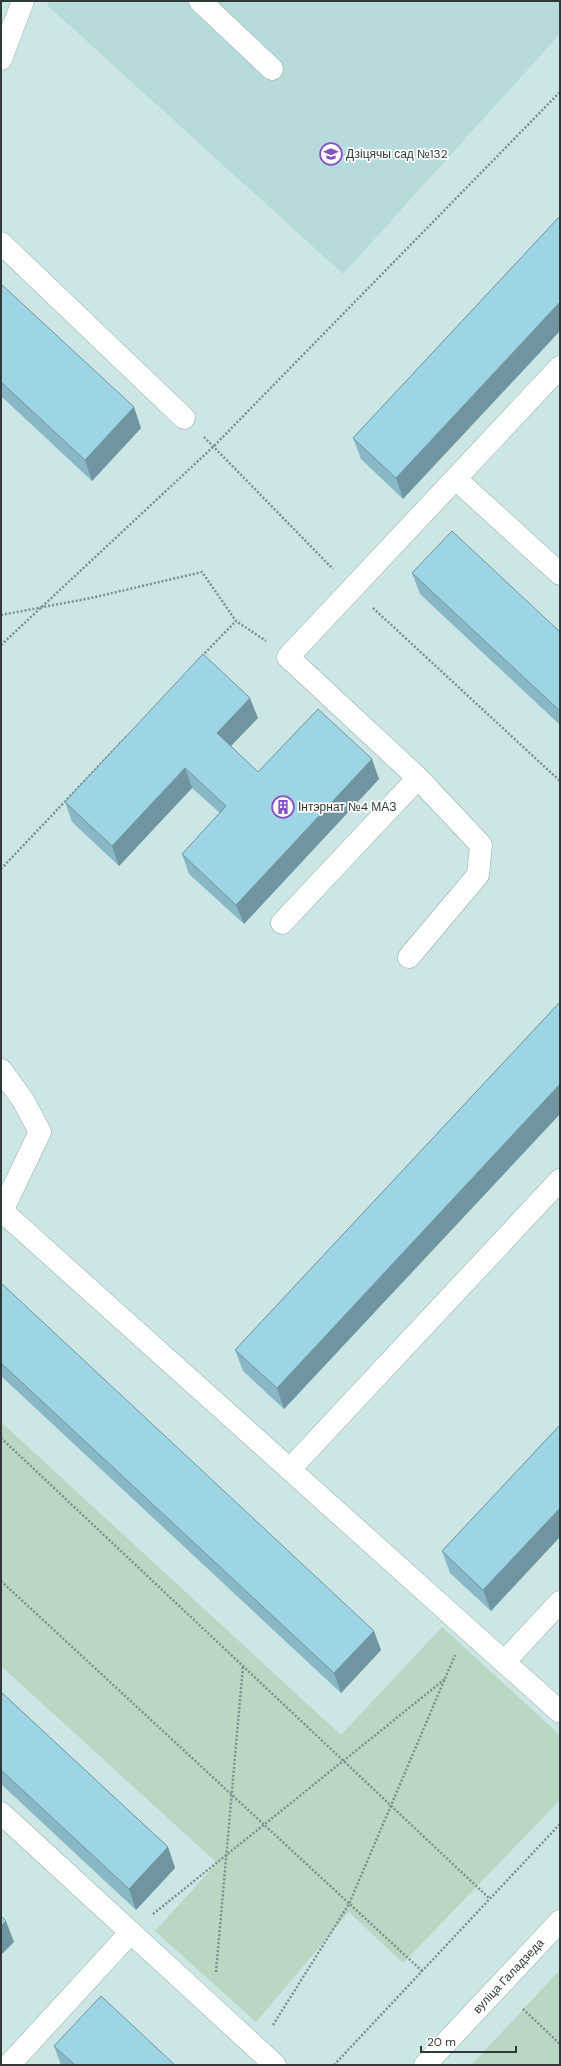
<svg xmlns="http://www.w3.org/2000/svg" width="561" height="2066" viewBox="0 0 561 2066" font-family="'DM Sans',sans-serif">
  <rect width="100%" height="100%" fill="#cce6e6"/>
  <polygon fill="#b7dbdb" points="48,1 560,1 560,34 343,274 47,5"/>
  <g fill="#bad7c4">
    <polygon points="1,1422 341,1735 442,1627 560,1735 560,1800 403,1963 349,1912 256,2022 155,1931 217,1863 1,1666"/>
    <polygon points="560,1970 560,2065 471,2065"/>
  </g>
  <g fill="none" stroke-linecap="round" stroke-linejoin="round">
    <g stroke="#92abab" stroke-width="23">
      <g id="minor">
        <polyline points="200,1 272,69"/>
        <polyline points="1,59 23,1"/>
        <polyline points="1,243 184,418"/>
        <polyline points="456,479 560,574"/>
        <polyline points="282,923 418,778"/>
        <polyline points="409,957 478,875 481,845 418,778 288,657 560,367"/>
        <polyline points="1,1070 23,1100 40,1132 2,1211 560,1712"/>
        <polyline points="290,1469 560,1180"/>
        <polyline points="504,1662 560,1602"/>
        <polyline points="1,1813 275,2065"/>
        <polyline points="9,2065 131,1932"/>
        <path id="s1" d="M425 2065 560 1921"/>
      </g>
    </g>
    <g stroke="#7d8f8f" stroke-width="2.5" stroke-dasharray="2 2" stroke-linecap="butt">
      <polyline points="204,437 333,569"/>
      <polyline points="373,608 560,781"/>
      <polyline points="1,615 91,598 202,572 236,621 266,641"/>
      <polyline points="1,645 213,447 560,92"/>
      <polyline points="202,656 236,621"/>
      <polyline points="1,869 127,736"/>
      <polyline points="1,1438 490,1899"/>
      <polyline points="1,1581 422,1971"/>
      <polyline points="153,1914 445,1679"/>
      <polyline points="216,1972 243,1666"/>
      <polyline points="523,2009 560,2044"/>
      <polyline points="273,2025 349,1904 455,1655"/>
      <polyline points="334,2065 560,1824"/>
    </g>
    <use href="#minor" stroke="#fff" stroke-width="22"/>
  </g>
  <g fill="#88b7c5">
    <polygon points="560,216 403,499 361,459 353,438"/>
    <polygon points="1,284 141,428 92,481 1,396"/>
    <polygon points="412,573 560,632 560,725 420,594"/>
    <polygon points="258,718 231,746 258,772 379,779 244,924 189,874 182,854 220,813 192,788 119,866 72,822 65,802"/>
    <polygon points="560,1002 560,1114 284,1409 243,1371 235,1350"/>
    <polygon points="1,1283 381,1650 341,1693 1,1376"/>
    <polygon points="560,1425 491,1611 450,1573 442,1551"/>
    <polygon points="1,1692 168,1847 175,1868 136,1910 1,1784"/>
    <polygon points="54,2046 175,2065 61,2065"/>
  </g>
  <g fill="#6f95a0">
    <polygon points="560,302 560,331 403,499 396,478"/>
    <polygon points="134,407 141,428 92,481 85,460"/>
    <polygon points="250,698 258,718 224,753 217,733"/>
    <polygon points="372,759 379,779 244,924 236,905"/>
    <polygon points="185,768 192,788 119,866 112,846"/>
    <polygon points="560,1084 560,1114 284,1409 277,1388"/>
    <polygon points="560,1508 560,1537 491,1611 483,1590"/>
    <polygon points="374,1631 381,1650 341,1693 334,1673"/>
    <polygon points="168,1847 175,1868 136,1910 129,1889"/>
    <polygon points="6,1921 14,1942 1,1955 1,1926"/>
  </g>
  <g fill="#9ed5e5" stroke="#6f95a0">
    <polygon points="560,216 560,302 396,478 353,438"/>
    <polygon points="1,284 134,407 85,460 1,382"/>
    <polygon points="452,531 560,632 560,711 412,573"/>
    <polygon points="203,654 250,698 217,733 258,772 318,709 372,759 236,905 182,854 226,806 185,768 112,846 65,802"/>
    <polygon points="560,1002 560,1084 277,1388 235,1350"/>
    <polygon points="1,1283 374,1631 334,1673 1,1363"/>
    <polygon points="560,1425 560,1508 483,1590 442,1551"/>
    <polygon points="1,1692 168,1847 129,1889 1,1770"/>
    <polygon points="1,1916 6,1921 1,1926"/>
    <polygon points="101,1996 175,2065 75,2065 54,2046"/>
  </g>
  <defs>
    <g id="school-ring" transform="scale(1.15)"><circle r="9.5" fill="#fff" stroke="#8350c8" stroke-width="1.5"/><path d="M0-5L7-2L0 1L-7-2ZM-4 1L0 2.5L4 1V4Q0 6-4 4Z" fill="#8350c8"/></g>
    <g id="building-ring" transform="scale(1.15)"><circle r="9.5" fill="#fff" stroke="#8350c8" stroke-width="1.5"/><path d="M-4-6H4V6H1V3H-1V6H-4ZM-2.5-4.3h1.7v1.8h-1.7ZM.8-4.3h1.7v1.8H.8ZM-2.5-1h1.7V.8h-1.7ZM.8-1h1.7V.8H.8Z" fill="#8350c8"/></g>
  </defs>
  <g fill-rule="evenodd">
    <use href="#school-ring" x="331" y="154"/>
    <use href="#building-ring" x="283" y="807"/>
  </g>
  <g text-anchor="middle" stroke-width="3.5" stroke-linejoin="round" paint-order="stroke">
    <g font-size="12" fill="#2f3939" stroke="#fff" text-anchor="start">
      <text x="346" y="158">Дзіцячы сад №132</text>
      <text x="298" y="811">Інтэрнат №4 МАЗ</text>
    </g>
    <g font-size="12" fill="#2f3939" stroke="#fff">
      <text dy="4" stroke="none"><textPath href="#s1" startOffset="122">вуліца Галадзеда</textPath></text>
    </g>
  </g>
  <rect width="561" height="2066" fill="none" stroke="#2f3939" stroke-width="4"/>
  <path d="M421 2046v6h95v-6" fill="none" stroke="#2f3939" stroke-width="2"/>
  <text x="427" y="2046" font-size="12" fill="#2f3939" stroke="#ffffff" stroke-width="3" paint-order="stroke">20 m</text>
</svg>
